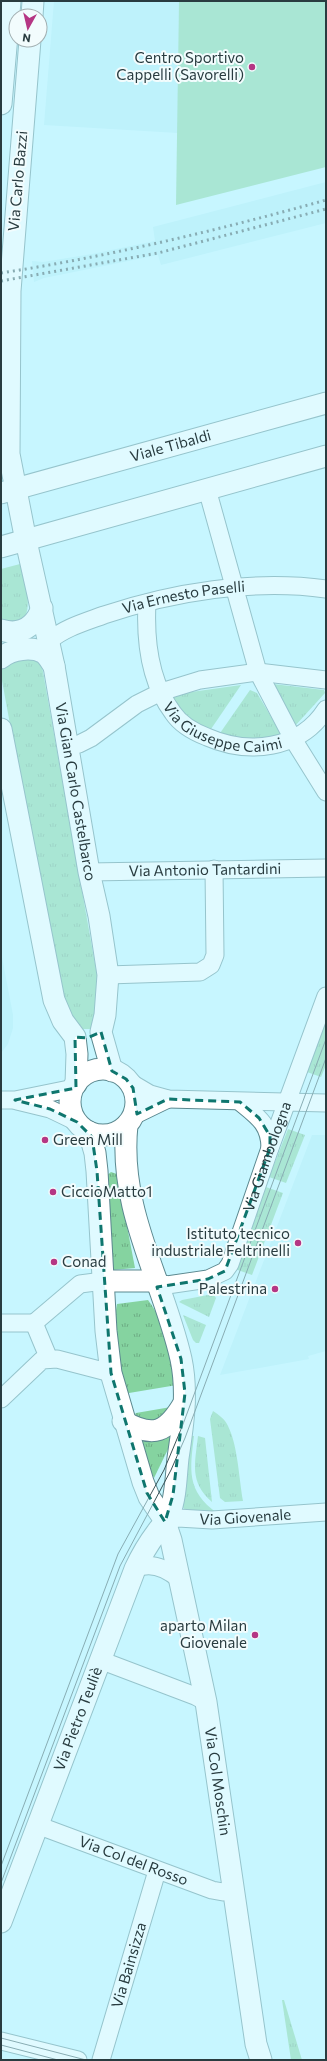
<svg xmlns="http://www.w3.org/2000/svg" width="327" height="2061" viewBox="0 0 327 2061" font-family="Commissioner,sans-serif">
  <defs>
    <pattern id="grass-tufts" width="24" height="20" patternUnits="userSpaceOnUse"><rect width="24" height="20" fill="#85d3a0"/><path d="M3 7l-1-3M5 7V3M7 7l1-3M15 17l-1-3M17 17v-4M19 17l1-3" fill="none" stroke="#6dac84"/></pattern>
  </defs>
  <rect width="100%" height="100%" fill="#c7f6ff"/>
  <g fill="#b3edf7">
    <polygon points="54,1 179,1 178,133 44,125"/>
    <polygon points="326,182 326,223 161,265 158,255 44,278 34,282 32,261 43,262 92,254 155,241 153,227"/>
    <polygon points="1,952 13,1015 13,1028 8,1044 1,1053"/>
    <polygon points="312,1135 326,1135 326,1351 308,1356 309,1359 220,1375"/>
  </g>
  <g fill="url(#grass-tufts)">
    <path d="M20 564C24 583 35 607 21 623L1 621V569Z"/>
    <path d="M31 656 41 661 97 975C99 989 99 1019 90 1029H79L63 1002 57 982 1 675V670L6 661Z"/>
    <polygon points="273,684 324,690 325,693 295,726"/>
    <polygon points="241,685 209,732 192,724 170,695"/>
    <polygon points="250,690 257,693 283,737 266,743 218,736"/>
    <polygon points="326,1022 326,1065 321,1077 307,1072"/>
    <polygon points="288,1129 305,1135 286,1183 269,1177"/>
    <polygon points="111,1172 117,1174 135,1268 112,1270 106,1176"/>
    <polygon points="266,1187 283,1193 252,1275 235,1269"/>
    <polygon points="213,1294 216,1298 209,1317 179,1302 182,1300"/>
    <path d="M148 1300C166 1324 172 1356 177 1385L123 1394 113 1329 117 1304Z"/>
    <polygon points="183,1315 206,1325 199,1343 196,1343 193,1340"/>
    <polygon points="171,1407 156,1423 138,1418 135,1414 136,1413"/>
    <path d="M213 1411C219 1415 225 1419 228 1426 238 1446 239 1479 243 1501L225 1502 220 1498 210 1419Z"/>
    <polygon points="170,1431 172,1441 154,1478 146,1460 139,1435"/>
    <path d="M191 1436H194C190 1469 186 1491 217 1513L186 1511 182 1506Z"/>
    <path d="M198 1436 205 1438 212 1502C189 1482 195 1463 198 1436Z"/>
    <polygon points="282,2000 284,2000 302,2060 291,2060"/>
  </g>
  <polygon fill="#85d3a0" points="179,1 326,1 326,167 176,205"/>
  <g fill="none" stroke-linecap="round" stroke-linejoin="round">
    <g stroke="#5b888f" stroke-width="19">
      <g id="minor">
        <polyline points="207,489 258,672 293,739 326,792"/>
        <path id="s1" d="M147 603C145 641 149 681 173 713 181 725 194 732 207 737 248 755 300 750 326 709"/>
        <path id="s2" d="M49 641C64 628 85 622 104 615 173 592 253 579 326 589"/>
        <polyline points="67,746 79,744 91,738 137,704 161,692 200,680 258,672 326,680"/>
        <path id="s3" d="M89 872 326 868"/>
        <polyline points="108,975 200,972 211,965 215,955 214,869"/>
        <polyline points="128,1081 150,1094 168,1099 326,1103"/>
        <polyline points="1,1100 15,1100 74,1088"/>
        <polyline points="17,1101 50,1109 77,1122"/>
        <path d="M240 1102C257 1116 270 1124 270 1148"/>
        <polyline points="133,1116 168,1099"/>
        <path id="s4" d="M155 1281 167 1285 208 1279 225 1271 230 1264 270 1148 326 996"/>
        <polyline points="1,1323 34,1323"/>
        <polyline points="34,1323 80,1284 103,1281"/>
        <polyline points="34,1323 49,1359"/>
        <polyline points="1,1399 42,1360 57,1359 111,1373"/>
        <path id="s5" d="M165 1522 178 1518 212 1520 326 1512"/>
        <path d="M135 1569C151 1561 167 1569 179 1579"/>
        <polyline points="100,1660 195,1696 206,1702"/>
        <path id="s6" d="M37 1825 212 1890 223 1892 232 1888"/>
        <polyline points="1,2041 78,2060"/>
        <path id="s7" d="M101 2060 157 1871"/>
      </g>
    </g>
    <g stroke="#5b888f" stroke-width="23">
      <g id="major">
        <polyline points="32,16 33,1"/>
        <path id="s8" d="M30 40 10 291 9 454 26 541 54 666 89 872 99 916 108 975 105 1015 101 1032 112 1071"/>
        <polyline points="1,104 10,1"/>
        <path id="s9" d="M1 493 326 403"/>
        <polyline points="1,547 326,456"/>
        <path d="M1 630C20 636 35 627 42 608"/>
        <path d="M1 658C11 649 32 646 44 653 48 656 51 662 54 666"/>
        <polyline points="1,729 54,1000 63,1021 75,1037 77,1054 76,1084"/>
        <circle cx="103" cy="1102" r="33"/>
        <path id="s10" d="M89 1132 95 1153 97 1171 106 1331 111 1373 143 1482 149 1497 164 1519 171 1540 206 1702 256 2044 261 2060"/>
        <polyline points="103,1281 155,1281"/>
        <path d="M123 1421C154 1439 167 1432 184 1403"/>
        <path id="s11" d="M1 1922 135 1569C141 1556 148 1544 157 1532 161 1526 167 1522 169 1515 176 1498 176 1476 178 1458 183 1425 188 1392 181 1359 163 1279 118 1211 127 1125"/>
      </g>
    </g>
    <use href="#minor" stroke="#fff" stroke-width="17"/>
    <use href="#major" stroke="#fff" stroke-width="21"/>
    <g stroke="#3c5357" stroke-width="1">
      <polyline points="1,1866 118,1554 164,1470 182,1427 326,1039"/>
      <polyline points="1,1883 120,1566 171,1470 185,1438 326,1058"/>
      <polyline points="1,2038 86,2060"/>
      <polyline points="1,2045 58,2060"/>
    </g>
    <g stroke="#3c5357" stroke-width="3" stroke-dasharray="2 4" stroke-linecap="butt">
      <path d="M1 273C111 256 219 230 326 200"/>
      <polyline points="1,281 158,253 326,209"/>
    </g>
  </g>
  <path d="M0 0H327V2061H0ZM101 1032 112 1071 126 1079 133 1088 137 1114 168 1099 240 1102 259 1118 270 1136V1148L225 1271 208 1279 157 1287 181 1359 185 1393 173 1495 165 1522 147 1493 111 1373 97 1171 92 1137 77 1122 50 1109 15 1100 76 1088 75 1037 87 1038Z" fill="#c7f6ff" fill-opacity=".55" fill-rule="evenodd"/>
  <path fill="none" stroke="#0f766e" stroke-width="3" stroke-dasharray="8 5" stroke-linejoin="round" d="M101 1032 112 1071 126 1079 133 1088 137 1114 168 1099 240 1102 259 1118 270 1136V1148L225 1271 208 1279 157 1287 181 1359 185 1393 173 1495 165 1522 147 1493 111 1373 97 1171 92 1137 77 1122 50 1109 15 1100 76 1088 75 1037 87 1038Z"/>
  <g fill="#b53684" stroke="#f2fcfd" stroke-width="1.5">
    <circle cx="252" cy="67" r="4"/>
    <circle cx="45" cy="1140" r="4"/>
    <circle cx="53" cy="1192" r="4"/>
    <circle cx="298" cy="1243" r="4"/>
    <circle cx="54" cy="1262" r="4"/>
    <circle cx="275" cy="1289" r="4"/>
    <circle cx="255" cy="1635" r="4"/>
  </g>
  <g text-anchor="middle" stroke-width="4" stroke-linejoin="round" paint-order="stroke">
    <g font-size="15" fill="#293c40" stroke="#f2fcfd" text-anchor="end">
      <text x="244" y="63">Centro Sportivo<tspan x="244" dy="17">Cappelli (Savorelli)</tspan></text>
      <text x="53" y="1145" text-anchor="start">Green Mill</text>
      <text x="61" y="1197" text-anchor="start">CiccioMatto1</text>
      <text x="290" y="1239">Istituto tecnico<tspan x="290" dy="17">industriale Feltrinelli</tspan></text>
      <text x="62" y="1267" text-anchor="start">Conad</text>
      <text x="267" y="1294">Palestrina</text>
      <text x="247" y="1631">aparto Milan<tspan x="247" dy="17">Giovenale</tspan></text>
    </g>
    <g font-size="15" fill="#293c40" stroke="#f2fcfd">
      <text transform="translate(18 181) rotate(-85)" y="5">Via Carlo Bazzi</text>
      <text dy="5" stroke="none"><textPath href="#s9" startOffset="176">Viale Tibaldi</textPath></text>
      <text dy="5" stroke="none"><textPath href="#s2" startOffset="143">Via Ernesto Paselli</textPath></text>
      <text dy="5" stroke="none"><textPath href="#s1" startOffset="169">Via Giuseppe Caimi</textPath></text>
      <text dy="5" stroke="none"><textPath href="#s8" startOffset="759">Via Gian Carlo Castelbarco</textPath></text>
      <text dy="5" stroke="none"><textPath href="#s3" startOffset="116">Via Antonio Tantardini</textPath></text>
      <text dy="5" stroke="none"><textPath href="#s4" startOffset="195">Via Giambologna</textPath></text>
      <text dy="5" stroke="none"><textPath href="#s5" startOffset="81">Via Giovenale</textPath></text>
      <text dy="5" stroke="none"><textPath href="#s11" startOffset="217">Via Pietro Teuliè</textPath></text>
      <text dy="5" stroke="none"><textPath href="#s10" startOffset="667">Via Col Moschin</textPath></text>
      <text dy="5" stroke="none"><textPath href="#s6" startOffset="103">Via Col del Rosso</textPath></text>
      <text dy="5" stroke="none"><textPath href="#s7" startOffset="99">Via Bainsizza</textPath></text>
    </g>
  </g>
  <rect width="327" height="2061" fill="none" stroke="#293c40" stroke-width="4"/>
  <g transform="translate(28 28) rotate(188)"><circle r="19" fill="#f2fcfd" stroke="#a2afb1"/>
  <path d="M0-3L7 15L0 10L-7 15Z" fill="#b53684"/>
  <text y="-6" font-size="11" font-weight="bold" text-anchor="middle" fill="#293c40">N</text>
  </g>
</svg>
